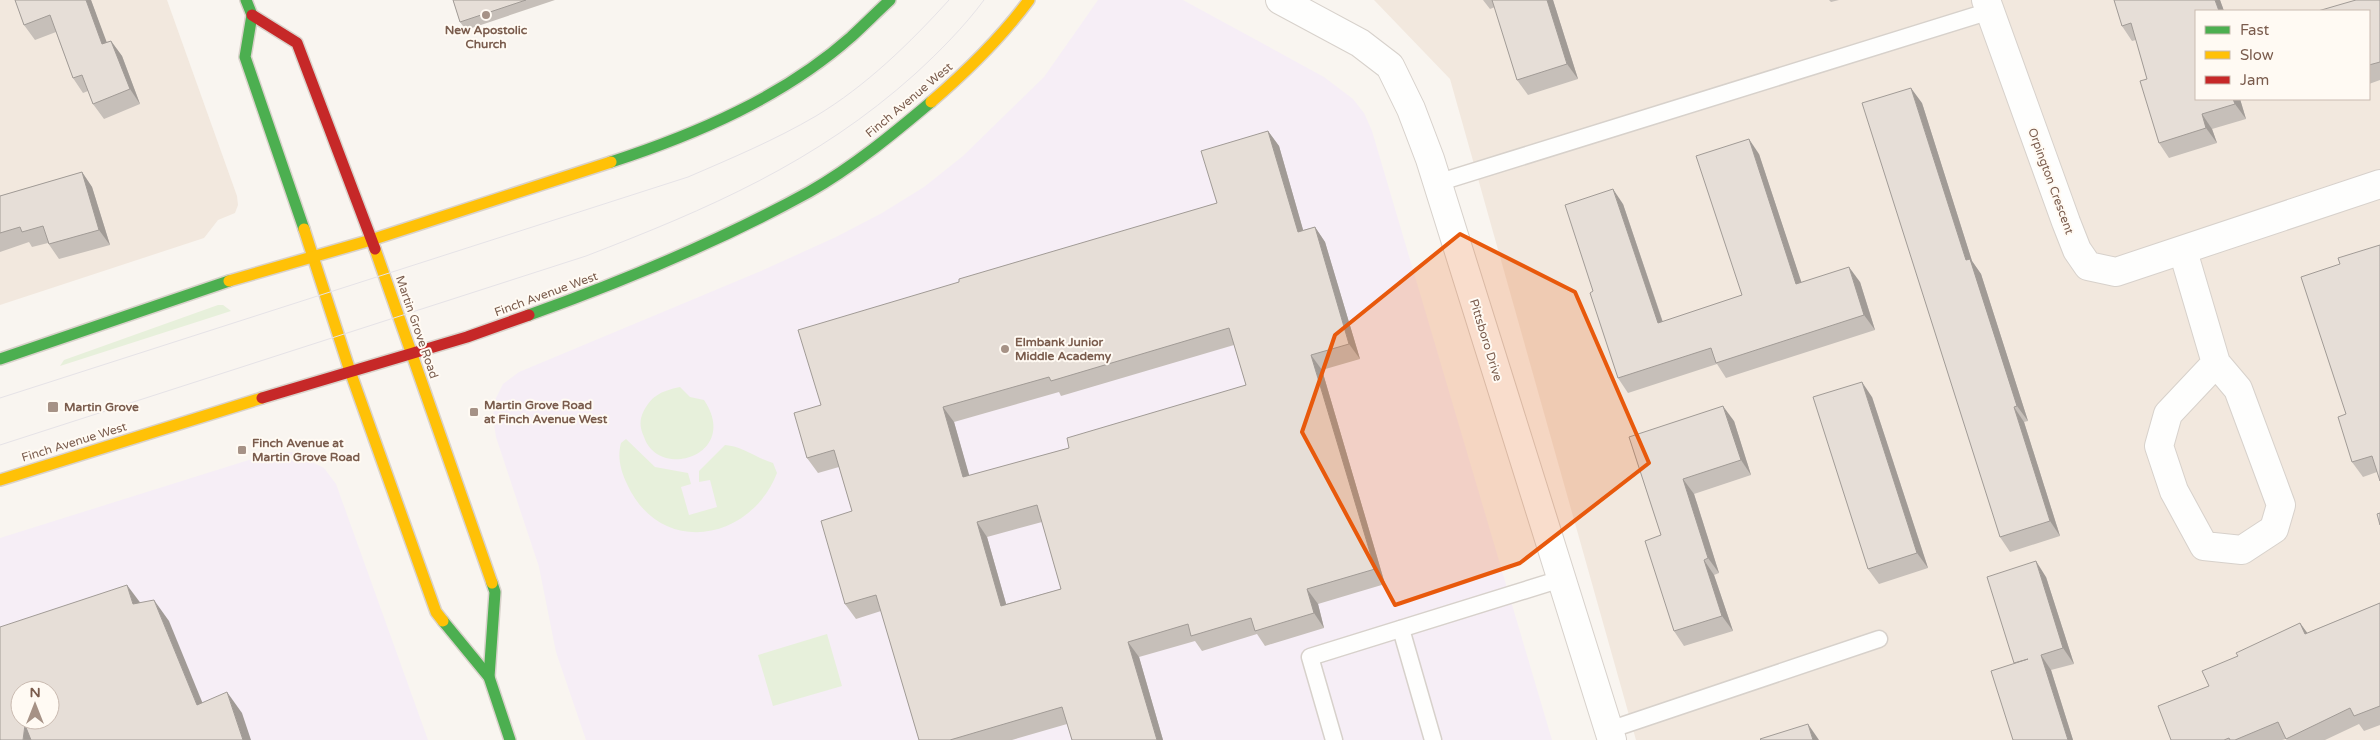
<svg xmlns="http://www.w3.org/2000/svg" width="2380" height="740" viewBox="0 0 2380 740" font-family="'Varela Round',sans-serif">
  <rect width="100%" height="100%" fill="#f9f5f0"/>
  <g fill="#f2e8de" fill-rule="evenodd">
    <polygon points="0,0 167,0 237,196 238,205 235,213 218,220 204,238 0,305"/>
    <path d="M1374 0H2380V740H1636L1450 79ZM2196 11H2369V99H2196Z"/>
  </g>
  <g fill="#f6eef6" fill-rule="evenodd">
    <polygon points="1098,0 1183,0 1324,77 1353,99 1364,113 1372,131 1552,740 586,740 556,652 539,567 496,437 493,418 495,400 503,384 519,372 761,271 836,237 882,213 924,187 963,156 1044,77"/>
    <path d="M292 452 324 468 336 484 428 740H0V538L271 453ZM20 690H50V720H20Z"/>
  </g>
  <g fill="#e7f0db">
    <polygon points="218,305 223,305 231,311 60,366 64,360"/>
    <path d="M680 387 690 397 704 400C741 455 659 481 644 437 641 430 639 423 642 415 650 396 661 391 680 387Z"/>
    <path d="M626 439 655 467 688 473 691 484 681 487 689 515 717 507 710 480 699 482V471L725 445C742 446 756 458 773 463L777 473C750 542 660 557 627 484 621 471 617 458 621 443Z"/>
    <polygon points="827,634 842,686 773,706 758,655"/>
  </g>
  <g fill="none" stroke-linecap="round" stroke-linejoin="round">
    <g stroke="#d7d1cb" stroke-width="19">
      <g id="lane">
        <polyline points="1437,183 1990,11"/>
        <polyline points="1401,629 1433,740"/>
        <polyline points="1609,730 1879,639"/>
        <polyline points="1334,740 1310,657 1561,579"/>
      </g>
    </g>
    <g stroke="#d7d1cb" stroke-width="30">
      <g id="street">
        <polyline points="1280,0 1360,43 1390,66 1411,109 1430,159 1612,740"/>
        <polyline points="1986,0 2066,222 2077,250 2088,266 2116,272 2380,184"/>
        <polyline points="2183,251 2216,363 2168,414 2159,446 2174,491 2204,546 2242,550 2274,529 2281,505 2238,389 2216,363"/>
      </g>
    </g>
    <g stroke="#d9d2cb" stroke-width="14">
      <g id="fast">
        <polyline points="246,0 252,15 245,57 304,229"/>
        <path d="M611 162C697 134 783 97 851 37 864 25 877 12 890 0"/>
        <path d="M529 315C624 281 720 241 809 192 853 167 893 134 931 102"/>
        <polyline points="0,359 229,281"/>
        <polyline points="443,621 489,677 510,740"/>
        <polyline points="489,677 495,592 492,583"/>
      </g>
    </g>
    <g stroke="#d9d2cb" stroke-width="14">
      <g id="slow">
        <path d="M931 102C967 71 1001 38 1029 0"/>
        <polyline points="304,229 350,371 436,612 443,621"/>
        <polyline points="375,249 492,583"/>
        <polyline points="229,281 371,240 611,162"/>
        <polyline points="0,480 262,398"/>
      </g>
    </g>
    <g stroke="#d9d2cb" stroke-width="14">
      <g id="jam">
        <polyline points="252,15 297,43 375,249"/>
        <polyline points="262,398 467,337 529,315"/>
      </g>
    </g>
    <use href="#lane" stroke="#fefefd" stroke-width="16"/>
    <use href="#street" stroke="#fefefd" stroke-width="28"/>
    <use href="#fast" stroke="#4caf50" stroke-width="11"/>
    <use href="#slow" stroke="#ffc107" stroke-width="11"/>
    <use href="#jam" stroke="#c62828" stroke-width="11"/>
    <g stroke="#e6e3e7" stroke-width="1">
      <path d="M0 398 688 177C732 158 775 140 816 116 866 86 910 43 949 0"/>
      <path d="M0 445 586 256C708 209 816 163 915 74 939 52 964 27 984 0"/>
    </g>
  </g>
  <g fill="#c6bfb9" fill-rule="evenodd">
    <polygon points="15,0 91,0 106,42 111,41 122,56 140,104 104,119 93,104 88,91 83,93 73,78 56,32 35,40 24,25"/>
    <polygon points="453,0 555,0 466,30 460,22"/>
    <polygon points="1483,0 1553,0 1578,79 1528,95 1517,80 1495,7 1490,9"/>
    <polygon points="1829,0 1839,0 1831,2"/>
    <polygon points="2114,0 2220,0 2224,11 2196,11 2196,99 2240,99 2246,119 2212,129 2217,143 2169,158 2159,143 2147,79 2136,40 2132,41 2122,26"/>
    <polygon points="2380,0 2380,80 2369,84 2369,11"/>
    <polygon points="1922,103 1972,261 1981,274 2028,421 2024,422 2060,536 2010,552 2000,537"/>
    <path d="M1268 131 1279 146 1303 230 1315 227 1325 242 1360 359 1322 370 1385 584 1318 604 1324 628 1265 646 1257 634 1202 651 1195 641 1139 657 1163 740H1072L1067 724 1012 740H919L881 611 856 619 845 604 852 511 839 467 818 473 807 458 821 405 959 282 1217 203ZM1234 345 1246 385 1069 448 969 476 954 422 1059 392 1061 396ZM1042 522 1061 589 1006 604 987 537Z"/>
    <polygon points="1759,154 1801,282 1860,282 1875,330 1726,378 1717,364 1628,393 1618,378 1593,291 1623,204 1663,322 1742,295"/>
    <polygon points="82,172 92,187 110,245 59,259 48,243 32,247 29,242 0,252 0,196"/>
    <polygon points="2380,245 2377,472 2363,477 2352,462 2346,414 2340,264"/>
    <polygon points="1872,397 1928,568 1879,584 1868,569"/>
    <polygon points="1734,421 1751,475 1694,494 1719,573 1714,575 1733,631 1684,646 1674,631 1661,535 1629,437"/>
    <polygon points="2046,577 2074,664 2051,670 2073,740 2013,740 2014,663"/>
    <polygon points="2380,603 2380,725 2364,731 2359,724 2325,740 2287,740 2286,739 2282,740 2171,740 2209,686 2238,656 2300,623 2307,633"/>
  </g>
  <g fill="#a19b96">
    <polygon points="86,0 91,0 113,59 102,44"/>
    <polygon points="1547,0 1553,0 1578,79 1567,64"/>
    <polygon points="2215,0 2220,0 2224,11 2219,11"/>
    <polygon points="111,41 122,56 140,104 130,89"/>
    <polygon points="1911,88 1922,103 1972,261 1981,274 2028,421 2017,406 1966,260"/>
    <polygon points="2233,99 2240,99 2246,119 2235,104"/>
    <polygon points="2202,114 2212,129 2217,143 2206,128"/>
    <polygon points="1268,131 1279,146 1308,247 1298,232"/>
    <polygon points="1749,139 1759,154 1807,299 1796,284"/>
    <polygon points="82,172 92,187 110,245 99,230"/>
    <polygon points="1613,189 1623,204 1668,338 1658,323"/>
    <polygon points="1315,227 1325,242 1360,359 1349,344"/>
    <polygon points="1849,267 1860,282 1875,330 1864,315"/>
    <polygon points="1311,355 1322,370 1385,584 1375,569"/>
    <polygon points="1862,382 1872,397 1928,568 1917,553"/>
    <polygon points="1723,406 1734,421 1751,475 1741,460"/>
    <polygon points="943,407 954,422 974,492 963,477"/>
    <polygon points="2014,407 2024,422 2060,536 2050,521"/>
    <polygon points="1683,479 1694,494 1719,573 1708,558"/>
    <polygon points="977,522 987,537 1011,621 1001,606"/>
    <polygon points="1704,560 1714,575 1733,631 1722,616"/>
    <polygon points="2036,561 2046,577 2074,664 2063,648"/>
    <polygon points="127,585 142,605 133,604"/>
    <polygon points="1307,589 1318,604 1324,628 1314,613"/>
    <polygon points="154,600 169,621 212,726 197,705"/>
    <polygon points="2300,623 2311,638 2305,634"/>
    <polygon points="1128,642 1139,657 1163,740 1157,740"/>
    <polygon points="2041,655 2051,670 2073,740 2068,740"/>
    <polygon points="227,692 242,713 251,740 243,740"/>
    <polygon points="1808,724 1819,740 1813,740"/>
    <polygon points="25,725 36,740 23,740"/>
  </g>
  <g fill="#e6ded7" stroke="#a19b96" fill-rule="evenodd">
    <polygon points="15,0 86,0 102,44 111,41 130,89 93,104 82,75 73,78 50,15 24,25"/>
    <polygon points="453,0 526,0 460,22"/>
    <polygon points="1492,0 1547,0 1567,64 1517,80"/>
    <polygon points="2114,0 2215,0 2219,11 2196,11 2196,99 2233,99 2235,104 2202,114 2206,128 2159,143 2140,81 2147,79 2131,23 2122,26"/>
    <polygon points="2356,0 2380,0 2380,62 2369,65 2369,11 2318,11 2342,4"/>
    <polygon points="1911,88 1966,260 1970,259 2017,406 2014,407 2050,521 2000,537 1862,103"/>
    <path d="M1268 131 1298 232 1315 227 1349 344 1311 355 1375 569 1307 589 1314 613 1255 631 1251 618 1191 636 1188 624 1128 642 1157 740H1072L1062 707 950 740H919L876 595 845 604 821 521 852 511 834 450 807 458 794 413 821 405 798 330 959 282V279L1217 203 1201 151ZM1229 328 1246 385 1067 438 1069 448 963 477 943 407 1049 377 1051 381ZM1037 505 1061 589 1001 606 977 522Z"/>
    <polygon points="1749,139 1796,284 1849,267 1864,315 1716,363 1711,348 1618,378 1590,293 1593,291 1565,205 1613,189 1658,323 1742,295 1696,156"/>
    <polygon points="82,172 99,230 49,244 43,226 22,232 20,227 0,233 0,196"/>
    <polygon points="2380,245 2380,481 2372,456 2352,462 2338,417 2346,414 2301,277 2340,264 2338,258"/>
    <polygon points="1862,382 1917,553 1868,569 1813,397"/>
    <polygon points="1723,406 1741,460 1683,479 1708,558 1704,560 1722,616 1674,631 1645,541 1661,535 1629,437"/>
    <polygon points="2380,513 2380,525 2377,514"/>
    <polygon points="2036,561 2063,648 2041,655 2068,740 2013,740 1991,671 2028,659 2014,663 1987,577"/>
    <path d="M127 585 133 604 154 600 197 705 227 692 243 740H31L25 725 23 740H0V627ZM20 690H50V720H20Z"/>
    <polygon points="2380,603 2380,706 2354,716 2350,708 2286,739 2278,722 2235,740 2230,740 2229,738 2224,740 2171,740 2158,706 2209,686 2202,671 2238,656 2236,653 2300,623 2305,634"/>
    <polygon points="1808,724 1813,740 1761,740 1760,739"/>
  </g>
  <path fill="#e8590c" fill-opacity="0.2" stroke="#e8590c" stroke-width="4" stroke-linejoin="round" d="M1460 234 1575 292 1649 463 1520 563 1395 605 1302 432 1335 335Z"/>
  <g fill="#a69286" stroke="#fffaf3" stroke-width="2">
    <circle cx="486" cy="15" r="5"/>
    <circle cx="1005" cy="349" r="5"/>
    <rect x="47" y="401" width="12" height="12" rx="2.5"/>
    <rect x="469" y="407" width="10" height="10" rx="2.5"/>
    <rect x="237" y="445" width="10" height="10" rx="2.5"/>
  </g>
  <g text-anchor="middle" stroke-width="4" stroke-linejoin="round" paint-order="stroke">
    <g font-size="12" font-weight="bold" fill="#7a5c4d" stroke="#fffaf3" text-anchor="start">
      <text x="486" y="34" text-anchor="middle">New Apostolic<tspan x="486" dy="14">Church</tspan></text>
      <text x="1015" y="346">Elmbank Junior<tspan x="1015" dy="14">Middle Academy</tspan></text>
      <text x="484" y="409">Martin Grove Road<tspan x="484" dy="14">at Finch Avenue West</tspan></text>
      <text x="64" y="411">Martin Grove</text>
      <text x="252" y="447">Finch Avenue at<tspan x="252" dy="14">Martin Grove Road</tspan></text>
    </g>
    <g font-size="12" fill="#7a5c4d" stroke="#fffaf3">
      <text transform="translate(909 100) rotate(-40)" y="4">Finch Avenue West</text>
      <text transform="translate(2051 181) rotate(70)" y="4">Orpington Crescent</text>
      <text transform="translate(546 294) rotate(-20)" y="4">Finch Avenue West</text>
      <text transform="translate(417 327) rotate(71)" y="4">Martin Grove Road</text>
      <text transform="translate(1486 340) rotate(73)" y="4">Pittsboro Drive</text>
      <text transform="translate(74 442) rotate(-17)" y="4">Finch Avenue West</text>
    </g>
  </g>
  <rect x="2195" y="10" width="175" height="90" fill="#fffaf3" stroke="#cabbb1"/>
  <rect x="2205" y="26" width="25" height="8" fill="#4caf50" stroke="#cabbb1"/>
  <text x="2240" y="35" font-size="15" fill="#7a5c4d">Fast</text>
  <rect x="2205" y="51" width="25" height="8" fill="#ffc107" stroke="#cabbb1"/>
  <text x="2240" y="60" font-size="15" fill="#7a5c4d">Slow</text>
  <rect x="2205" y="76" width="25" height="8" fill="#c62828" stroke="#cabbb1"/>
  <text x="2240" y="85" font-size="15" fill="#7a5c4d">Jam</text>
  <g transform="translate(35 705)"><circle r="24" fill="#fffaf3" stroke="#cabbb1"/>
  <path d="M0-4L9 19L0 12L-9 19Z" fill="#a69286"/>
  <text y="-8" font-size="14" font-weight="bold" text-anchor="middle" fill="#7a5c4d">N</text>
  </g>
</svg>
